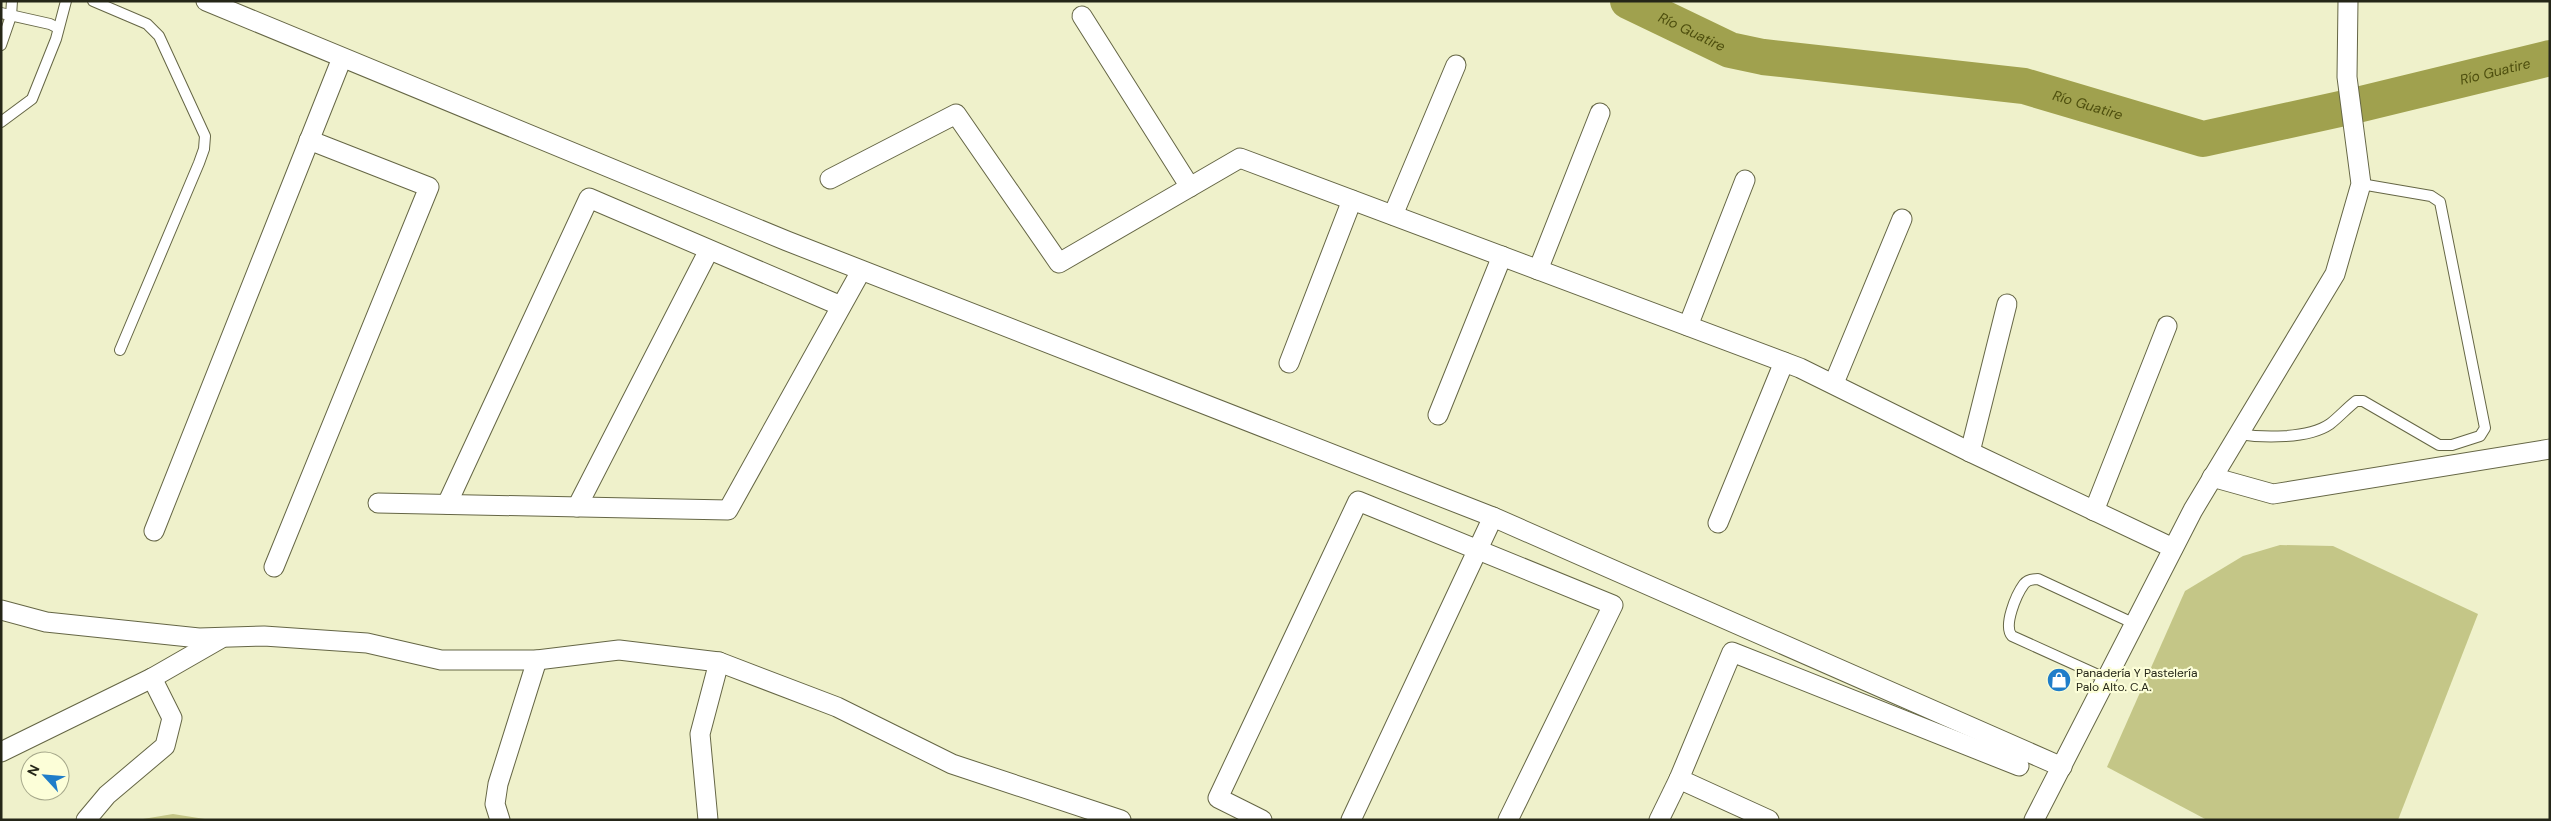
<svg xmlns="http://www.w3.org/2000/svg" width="2551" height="821" viewBox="0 0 2551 821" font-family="'DM Sans',sans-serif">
  <rect width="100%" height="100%" fill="#eff1cb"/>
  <g fill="#c4c687">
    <polygon points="2280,545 2333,546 2478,614 2398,820 2207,820 2107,767 2185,591 2243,556"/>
    <polygon points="173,814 211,820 137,820"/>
  </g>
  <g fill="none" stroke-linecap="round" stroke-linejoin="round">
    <path stroke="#a0a14e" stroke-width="36" id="s1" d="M1628 1 1730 50 1763 57 2024 86 2203 139 2349 107 2550 58"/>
    <g stroke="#656645" stroke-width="12">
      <g id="service">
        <polyline points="93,1 147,24 159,36 205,136 204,149 199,163 120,350"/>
        <polyline points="1,13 50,24 58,28"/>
        <polyline points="1,45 11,16 12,1"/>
        <polyline points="1,122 32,99 56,39 66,1"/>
        <path d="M2239 434C2263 438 2308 439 2330 424 2339 417 2347 408 2356 401H2363L2439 445H2452L2480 436 2485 428 2440 202 2431 196 2361 184"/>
        <path d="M2107 679 2012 636C2003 626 2016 595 2024 584 2027 580 2032 579 2038 579L2135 624"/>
      </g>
    </g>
    <g stroke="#656645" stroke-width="21">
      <g id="minor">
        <polyline points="206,1 787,241 1493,517 2062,767"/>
        <polyline points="1082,16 1190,187"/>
        <polyline points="830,179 956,114 1059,263 1240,158 1800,368 1970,452 2173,548"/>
        <polyline points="1393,215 1456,65"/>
        <polyline points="1538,270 1600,113"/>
        <polyline points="1688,326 1745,180"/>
        <polyline points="1289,363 1352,200"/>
        <polyline points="1834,383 1902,219"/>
        <polyline points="1438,415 1502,256"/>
        <polyline points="1970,452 2007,304"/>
        <polyline points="2212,477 2273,494 2550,449"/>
        <polyline points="378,503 728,510 861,271"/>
        <polyline points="447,504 589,198 841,306"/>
        <polyline points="577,507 709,250"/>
        <polyline points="2094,511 2167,326"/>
        <polyline points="1718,523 1784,362"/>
        <polyline points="154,531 342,58"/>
        <polyline points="274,567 429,187 309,140"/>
        <polyline points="1,610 46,622 199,638 264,636 367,643 441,660 537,660 619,650 719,662 837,707 952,764 1121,820"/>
        <polyline points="1,752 152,678 220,639"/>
        <polyline points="86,820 107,795 165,746 172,718 152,678"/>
        <polyline points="500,820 495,804 498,784 537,660"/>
        <polyline points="708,820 700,734 719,662"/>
        <polyline points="1262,820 1218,798 1358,501 1613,605 1508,820"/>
        <polyline points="1351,820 1493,517"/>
        <polyline points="1659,820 1679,779"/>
        <polyline points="1769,820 1679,779 1732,652 2019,766"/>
        <polyline points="2034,820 2193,510 2335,274 2361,184 2347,77 2348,1"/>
      </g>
    </g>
    <use href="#service" stroke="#fff" stroke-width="10"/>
    <use href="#minor" stroke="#fff" stroke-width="19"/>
  </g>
  <defs>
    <g id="shop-disc" transform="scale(1.25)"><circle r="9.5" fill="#1f7dc9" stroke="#fcfed8"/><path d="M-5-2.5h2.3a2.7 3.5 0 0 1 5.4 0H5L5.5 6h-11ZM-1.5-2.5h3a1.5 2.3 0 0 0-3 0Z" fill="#fff"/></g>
  </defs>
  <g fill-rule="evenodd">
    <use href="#shop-disc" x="2059" y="680"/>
  </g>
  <g text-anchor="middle" stroke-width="4.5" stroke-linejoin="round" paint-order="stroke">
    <g font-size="12" fill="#252618" stroke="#fcfed8" text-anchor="start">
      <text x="2076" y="677">Panadería Y Pastelería<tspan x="2076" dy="14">Palo Alto. C.A.</tspan></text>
    </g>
    <g font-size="14" font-style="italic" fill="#4e4f0e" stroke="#fcfed8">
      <text dy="5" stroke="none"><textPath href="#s1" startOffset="71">Río Guatire</textPath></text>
      <text dy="5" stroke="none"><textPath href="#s1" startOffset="896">Río Guatire</textPath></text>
      <text dy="5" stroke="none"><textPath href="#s1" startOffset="476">Río Guatire</textPath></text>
    </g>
  </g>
  <rect width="2551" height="821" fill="none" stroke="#252618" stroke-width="5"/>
  <g transform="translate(45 776) rotate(296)"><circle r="24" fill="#fcfed8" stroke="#a6a88b"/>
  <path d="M0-4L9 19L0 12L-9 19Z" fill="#1f7dc9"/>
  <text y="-8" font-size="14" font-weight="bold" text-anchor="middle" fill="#252618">N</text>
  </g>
</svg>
